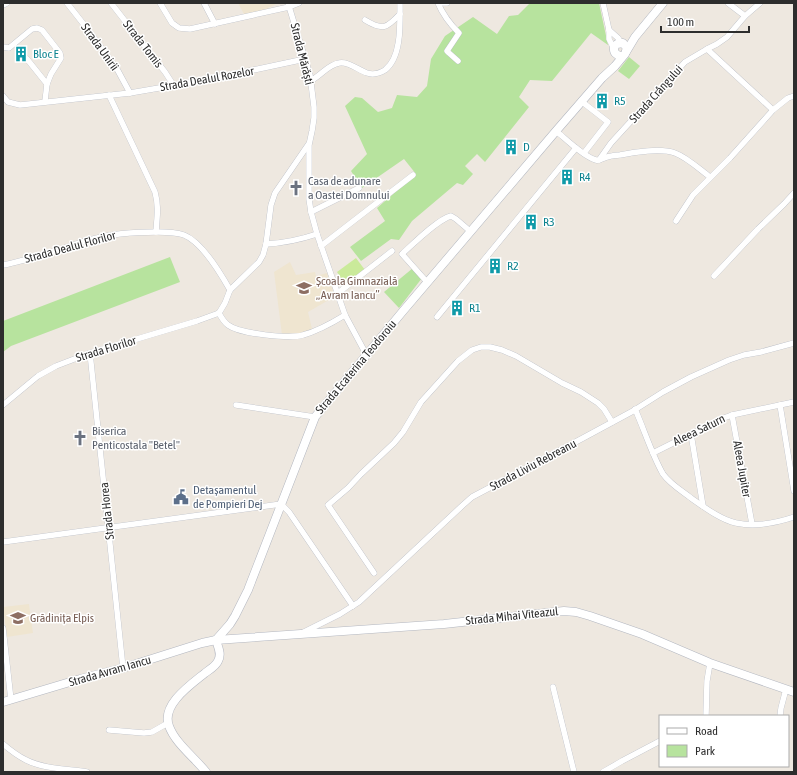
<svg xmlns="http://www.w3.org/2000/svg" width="797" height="775" viewBox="0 0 797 775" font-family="'Asap Condensed',sans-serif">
  <rect width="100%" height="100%" fill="#eee8e0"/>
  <g fill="#efe5d0">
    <polygon points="238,3 278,3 268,8 269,11 245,16"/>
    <polygon points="290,262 296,275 315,272 316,276 327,273 336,299 327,301 308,312 312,329 298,334 282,335 274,272"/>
    <polygon points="29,604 33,633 7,637 3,607"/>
  </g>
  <g fill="#b7e39e">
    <polygon points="530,3 599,3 608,45 591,33 552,81 530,80 519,97 529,107 485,162 477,154 465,166 473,174 463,185 457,183 412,221 399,240 391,239 361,261 350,247 385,221 377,208 416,174 404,159 362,188 351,171 367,154 345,106 355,97 362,98 378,112 392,108 397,95 417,97 427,86 431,59 445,36 473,17 497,34 509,16 518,15"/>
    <polygon points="629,57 640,66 629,79 618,71"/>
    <polygon points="170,257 180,282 11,346 3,352 3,321"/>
    <polygon points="413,268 422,278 399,308 384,292"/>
  </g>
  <polygon fill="#caea9a" points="356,258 365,270 345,284 337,272"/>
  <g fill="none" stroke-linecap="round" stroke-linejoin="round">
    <g stroke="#b3b7c0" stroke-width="6">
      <g id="street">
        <polyline points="67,3 89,31 117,69 130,93"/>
        <polyline points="111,3 165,72 174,86"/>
        <polyline points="160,3 172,23 179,28 190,29 289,7 299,3"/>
        <polyline points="204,3 215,24"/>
        <polyline points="288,3 310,75 314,107 314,118 312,131 309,145 309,199 311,212 317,234 345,315 366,354"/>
        <path d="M438 3C443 15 450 24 459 33L447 51 449 53 458 61"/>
        <polyline points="443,3 447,3"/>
        <polyline points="603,3 609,30 609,39 614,49"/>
        <polyline points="728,3 745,16 760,3"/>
        <polyline points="3,5 7,3"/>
        <path d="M365 20C383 31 387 28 400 14"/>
        <polyline points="609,30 618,38 621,43"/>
        <polyline points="3,47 9,48 32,29 37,28 42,30 60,53 61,58 51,74 47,84 45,101"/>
        <polyline points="707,49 717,44 727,37 745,16"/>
        <polyline points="27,59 47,84"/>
        <path d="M310 81C321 76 327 65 339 63 348 61 358 70 367 73 373 75 380 73 385 70 402 57 400 23 400 3"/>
        <path d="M109 95 155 192C159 207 157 217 156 232"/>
        <polyline points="3,96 8,102 20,105 130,93 211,79 305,59"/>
        <polyline points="581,101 608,122 584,153"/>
        <path d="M556 131C566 139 584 157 596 160 600 161 603 158 607 157 611 156 616 155 620 155 634 152 661 148 675 153 688 158 699 169 710 177"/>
        <polyline points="599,160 611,143 685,62 707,49 773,110"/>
        <polyline points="311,212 359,188"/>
        <polyline points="676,221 693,195 730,158 773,110 788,98 794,96"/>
        <path d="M266 244C286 243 299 240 317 234"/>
        <polyline points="321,246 413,175"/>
        <path d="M3 265C24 261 44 254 64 248 74 245 84 241 93 239 114 233 135 232 157 232 165 232 175 232 184 235 202 242 221 274 230 290"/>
        <polyline points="714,276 758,229 784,204 794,193"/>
        <path d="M427 282 402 254C413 244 438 219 451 216L456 219 470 231"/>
        <polyline points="338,293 392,251"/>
        <polyline points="219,313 225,303 230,290 259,262 263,255 266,244 271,205 275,193 308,145"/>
        <path d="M219 313C221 317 224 322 228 325 240 334 290 339 303 335 318 331 332 323 345 315"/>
        <polyline points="437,317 576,148"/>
        <polyline points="90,353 123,668"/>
        <polyline points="3,405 38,376 56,366 90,353 197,321 219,313"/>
        <polyline points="236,405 315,417"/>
        <polyline points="780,405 794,491"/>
        <path d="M635 409C644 429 652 455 663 474 670 484 682 491 691 498 704 507 721 520 736 523 755 527 776 523 794 517"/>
        <polyline points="732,415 752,524"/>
        <polyline points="691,434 703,506"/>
        <polyline points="653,453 721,419 732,415 794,402"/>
        <polyline points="3,542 281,504 289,512 353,606"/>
        <polyline points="374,573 328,505 348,488 361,474 394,443 403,432 421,402 458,361 472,350 481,347 490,347 502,350 516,356 562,383 581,392 598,403 604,409 612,422"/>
        <polyline points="3,628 11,700"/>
        <polyline points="302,633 340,614 359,602 463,505 472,497 583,438 633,411 663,392 691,377 729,360 744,355 761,352 794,343"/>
        <polyline points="553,687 574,772"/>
        <polyline points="706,716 707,681 710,663"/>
        <polyline points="780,716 781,708 786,689"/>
        <polyline points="109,730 144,733 152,732 168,723"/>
        <path d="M3 744C10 750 18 756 26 760 44 769 67 769 87 772"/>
        <polyline points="603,772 622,761 660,741"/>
      </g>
    </g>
    <g stroke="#b3b7c0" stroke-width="9">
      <g id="secondary">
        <polyline points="626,52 635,37 663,3"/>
        <path d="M216 640 230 624 235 616 248 590 315 417 403 311 556 131 602 78 615 66 625 54 627 48 623 43 617 44C614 46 613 49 615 53L619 56H623"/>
        <polyline points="3,702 80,679 123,668 202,643 216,640 444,624 564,611 576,612 590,616 642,634 710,663 794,692"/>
        <path d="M206 772C195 758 175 743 169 726 161 705 190 685 205 673 209 670 216 666 218 661 222 654 218 647 216 640"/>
      </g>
    </g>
    <use href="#street" stroke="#fff" stroke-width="5.5"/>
    <use href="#secondary" stroke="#fff" stroke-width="8"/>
  </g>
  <defs>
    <g id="building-bare" transform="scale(1.2)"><path d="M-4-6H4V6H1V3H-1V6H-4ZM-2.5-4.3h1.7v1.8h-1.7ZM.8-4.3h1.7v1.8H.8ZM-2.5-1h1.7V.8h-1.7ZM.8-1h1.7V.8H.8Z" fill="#0f9aa8" stroke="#fff" stroke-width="2.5" paint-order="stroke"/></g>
    <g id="church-bare" transform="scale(1.2)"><path d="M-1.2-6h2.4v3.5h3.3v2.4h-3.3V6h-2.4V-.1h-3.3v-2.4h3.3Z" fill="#6b7280" stroke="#fff" stroke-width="2.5" paint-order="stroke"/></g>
    <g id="school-bare" transform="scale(1.2)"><path d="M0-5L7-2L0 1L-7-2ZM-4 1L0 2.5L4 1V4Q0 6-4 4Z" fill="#8d6e63" stroke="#fff" stroke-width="2.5" paint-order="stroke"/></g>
    <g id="civic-bare" transform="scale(1.2)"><path d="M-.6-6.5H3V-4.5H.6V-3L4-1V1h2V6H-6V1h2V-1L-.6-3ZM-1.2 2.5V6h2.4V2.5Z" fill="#5c6f8a" stroke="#fff" stroke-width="2.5" paint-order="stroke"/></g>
  </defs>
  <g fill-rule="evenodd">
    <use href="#building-bare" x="21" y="54"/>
    <use href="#building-bare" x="602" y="101"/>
    <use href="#building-bare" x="511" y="147"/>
    <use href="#building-bare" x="567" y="177"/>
    <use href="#church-bare" x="296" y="188"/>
    <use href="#building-bare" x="531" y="222"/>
    <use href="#building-bare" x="495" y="266"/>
    <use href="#school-bare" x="304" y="288"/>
    <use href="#building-bare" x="457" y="308"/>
    <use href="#church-bare" x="80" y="438"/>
    <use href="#civic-bare" x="181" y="497"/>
    <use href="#school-bare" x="18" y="618"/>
  </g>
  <g text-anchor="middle" stroke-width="3" stroke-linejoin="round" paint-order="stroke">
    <g font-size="12" fill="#2d2d2d" stroke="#fff">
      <text transform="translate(143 44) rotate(52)" y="4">Strada Tomis</text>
      <text transform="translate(100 47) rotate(54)" y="4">Strada Unirii</text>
      <text transform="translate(302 54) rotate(76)" y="4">Strada Mărăști</text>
      <text transform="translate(207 79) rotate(-10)" y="4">Strada Dealul Rozelor</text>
      <text transform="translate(656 94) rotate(-48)" y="4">Strada Crângului</text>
      <text transform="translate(70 247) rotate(-15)" y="4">Strada Dealul Florilor</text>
      <text transform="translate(106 349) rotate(-17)" y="4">Strada Florilor</text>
      <text transform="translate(356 367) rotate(-50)" y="4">Strada Ecaterina Teodoroiu</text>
      <text transform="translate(699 430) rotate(-26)" y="4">Aleea Saturn</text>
      <text transform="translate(533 465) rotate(-28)" y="4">Strada Liviu Rebreanu</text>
      <text transform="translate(742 469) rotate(80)" y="4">Aleea Jupiter</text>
      <text transform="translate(107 511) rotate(-96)" y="4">Strada Horea</text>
      <text transform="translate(512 616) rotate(-6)" y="4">Strada Mihai Viteazul</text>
      <text transform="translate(110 671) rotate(-16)" y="4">Strada Avram Iancu</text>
    </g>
    <g font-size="12" fill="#0d838f" stroke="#fff" text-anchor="start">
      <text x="33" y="58">Bloc E</text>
      <text x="614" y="105">R5</text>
      <text x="523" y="151">D</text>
      <text x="579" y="181">R4</text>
      <text x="543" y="226">R3</text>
      <text x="507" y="270">R2</text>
      <text x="469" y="312">R1</text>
    </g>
    <g font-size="12" fill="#5b616d" stroke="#fff" text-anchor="start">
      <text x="308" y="185">Casa de adunare<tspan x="308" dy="14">a Oastei Domnului</tspan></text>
      <text x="92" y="435">Biserica<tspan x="92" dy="14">Penticostala "Betel"</tspan></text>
    </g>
    <g font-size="12" fill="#785e54" stroke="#fff" text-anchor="start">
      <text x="316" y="285">Școala Gimnazială<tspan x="316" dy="14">„Avram Iancu”</tspan></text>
      <text x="30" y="622">Grădinița Elpis</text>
    </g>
    <g font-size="12" fill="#4e5e75" stroke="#fff" text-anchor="start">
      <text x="193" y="494">Detașamentul<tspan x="193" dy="14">de Pompieri Dej</tspan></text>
    </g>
  </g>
  <rect width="797" height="775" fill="none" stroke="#2d2d2d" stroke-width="8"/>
  <rect x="659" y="715" width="130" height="52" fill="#ffffff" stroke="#ababab"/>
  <rect x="667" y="728" width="20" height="6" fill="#ffffff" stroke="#ababab"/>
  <text x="695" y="735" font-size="12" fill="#2d2d2d">Road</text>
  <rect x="667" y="745" width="20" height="12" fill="#b7e39e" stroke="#ababab"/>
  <text x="695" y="755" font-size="12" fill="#2d2d2d">Park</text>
  <path d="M661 26v6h88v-6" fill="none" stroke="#2d2d2d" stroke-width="2"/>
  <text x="667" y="26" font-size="12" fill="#2d2d2d" stroke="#ffffff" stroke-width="3" paint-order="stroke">100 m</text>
</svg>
